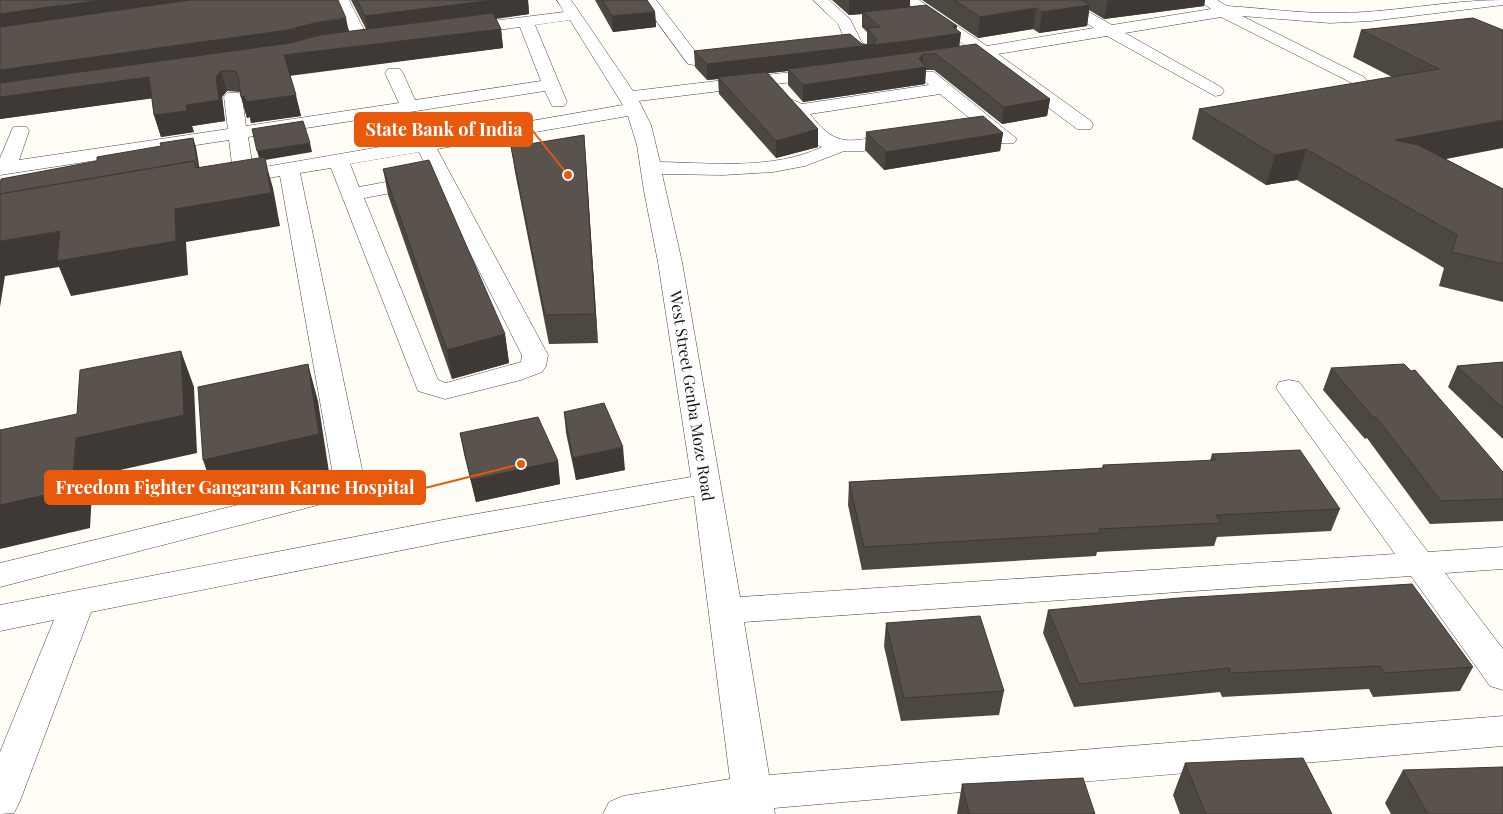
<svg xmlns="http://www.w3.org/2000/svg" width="1503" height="814" viewBox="0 0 1503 814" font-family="'Playfair Display',serif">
  <rect width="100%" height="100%" fill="#fffdf5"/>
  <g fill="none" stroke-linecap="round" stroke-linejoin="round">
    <g stroke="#444" stroke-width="1">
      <g id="minor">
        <polygon points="335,0 349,0 371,44 369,47 357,47"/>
        <path d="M557 0H571L633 91 825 68 831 69 834 73 831 77 825 78 639 101 651 125 660 162C713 163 773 170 822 147 806 140 794 119 784 105L787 101 793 100 802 104 929 85 919 76 922 72H934L1017 139 1014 143H1000L940 94 810 114C834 145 845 143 882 136 892 134 900 132 910 134L913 138 910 142 863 151H844L805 166 773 172 723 175 662 174 682 262 740 597 1395 554 1276 388 1279 382 1289 380 1299 382 1428 552 1503 547V569L1445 573 1503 649V690L1490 686 1411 576 744 622 769 775 1503 716V746L774 808 775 814H603L609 802 623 796 730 779 694 496 453 540 91 612 20 801 14 813 0 814V752L54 620 0 631V605L453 518 691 477 658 262 644 191 637 145 628 116 437 149 548 355 546 366 542 372 521 380 445 399 418 391 331 168 300 173 362 469 354 490 341 499 0 587V563L320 485 330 478 332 469 280 176 231 185 224 183 221 179 224 175 233 172 229 140 0 175V158L13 127H27L29 131 19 160 228 129 224 97 227 93H239L242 97 246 126 399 103 385 73 388 69H400L403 73 415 100 541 81 520 27 461 35 453 30 461 25 564 12ZM570 20 623 105 253 169 248 137 545 91 552 106H564L567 102 535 25ZM419 152 432 178 424 175 359 187 350 164ZM434 182 522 355 521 362 446 383 438 380 364 198 424 187 431 185Z"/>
        <polygon points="641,0 656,0 698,55 731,51 737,52 739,56 737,60 731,61 694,65 688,64"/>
        <polygon points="813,0 829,0 850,19 861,41 881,62 879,66 867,66 848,46 838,24"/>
        <path d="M902 0H919L987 46 1094 28 1049 0H1067L1112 25 1211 9 1199 0H1217L1227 6C1261 8 1296 13 1330 13 1388 14 1445 0 1503 0V5L1371 21 1330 23 1242 16 1364 77 1367 81 1364 85 1358 86 1221 17 1125 33 1221 87 1224 91 1221 95 1215 96 1107 36 998 54 1091 121 1093 125 1091 129H1077L981 57 949 62 943 61 941 57 943 53 970 49Z"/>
      </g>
    </g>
    <use href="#minor" fill="#fff" fill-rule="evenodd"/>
  </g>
  <g fill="#4d4742">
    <polygon points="0,0 349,32 366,29 351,0 528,0 529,14 496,19 501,29 503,48 290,75 301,116 251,123 250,117 247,118 240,92 227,91 222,97 225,121 192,126 194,132 161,137 154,115 152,98 0,119"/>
    <polygon points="595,0 647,0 655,12 656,27 613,32"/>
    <polygon points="832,0 910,0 910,7 956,30 959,46 1050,99 1047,116 1002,124 934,70 926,70 925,84 803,102 788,85 788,71 768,73 818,129 818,147 776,158 719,94 718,79 707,80 695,67 694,51 867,45 867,32 862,27 862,14 849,15"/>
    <polygon points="922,0 1205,0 1204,6 1104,19 1089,10 1087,26 1039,33 1033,29 978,38"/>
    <polygon points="1473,18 1446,159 1503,189 1503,302 1439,286 1444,268 1297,180 1266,185 1192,139 1199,109 1392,77 1353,57 1361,30"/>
    <polygon points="866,132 1003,133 1000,151 884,170 865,150"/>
    <polygon points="584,135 598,343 549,344 515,172 511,147"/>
    <polygon points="383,169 505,334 509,363 452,379 388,195"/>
    <polygon points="1503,362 1503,439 1448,387 1457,366"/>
    <polygon points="1331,368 1503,472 1503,521 1430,524 1367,438 1365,439 1323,390"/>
    <polygon points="564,412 625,470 576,480 566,433"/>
    <polygon points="460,433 558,461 560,484 476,502 464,454"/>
    <polygon points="1212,454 1340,509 1331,531 1217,537 1214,546 1097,552 1096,556 862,570 848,505 849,482 1102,468 1103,465 1210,461"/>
    <polygon points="1048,610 1473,667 1460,691 1373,697 1369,689 1222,697 1220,692 1074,707 1043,633"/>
    <polygon points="886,623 1004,691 999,715 901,721 884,646"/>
    <polygon points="1185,763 1332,814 1180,814 1173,795"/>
    <polygon points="1403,770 1503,814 1391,814 1385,803"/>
    <polygon points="962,784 1095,814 957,814"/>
  </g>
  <g fill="#3f3936">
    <polygon points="100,0 238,0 0,34 0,14"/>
    <polygon points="494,0 528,0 529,14 369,35 365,16"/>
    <polygon points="849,0 910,0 909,9 863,12 862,14 849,15"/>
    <polygon points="1108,0 1205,0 1204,6 1104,19"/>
    <polygon points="1090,5 1087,26 1039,33 1042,12"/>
    <polygon points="1036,8 1033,29 978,38 980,17"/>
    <polygon points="655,12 656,27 613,32 612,16"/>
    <polygon points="346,18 350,37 0,91 0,70"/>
    <polygon points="952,26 957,26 956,34 961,33 959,49 923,54 922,68 926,67 925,84 803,102 803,85 788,69 788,71 720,79 718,77 718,79 707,80 707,64 915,40"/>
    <polygon points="501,29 503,48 289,76 284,55"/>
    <polygon points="221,71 227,91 222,97 225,121 192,126 194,132 161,137 154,115 186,105 216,77"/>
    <polygon points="149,77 155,98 0,119 0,97"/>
    <polygon points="296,95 301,116 251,123 250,117 247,118 241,97"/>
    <polygon points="1050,99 1047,116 1002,124 1004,107"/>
    <polygon points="1503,120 1503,148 1384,171 1395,140"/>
    <polygon points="818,129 818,147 776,158 776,141"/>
    <polygon points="1003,133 1000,151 884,170 886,152"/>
    <polygon points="584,135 586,160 598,343 595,314"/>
    <polygon points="193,138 196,147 201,177 1,211"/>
    <polygon points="310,143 312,152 265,160 273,188 280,226 186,242 188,275 71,296 59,267 5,276 0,307 0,241 60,231 175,209 260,161 257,151"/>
    <polygon points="1306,149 1297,180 1266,185 1275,155"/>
    <polygon points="505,334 509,363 452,379 447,350"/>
    <polygon points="181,351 194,387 197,453 93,476 90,528 0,549 0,505 76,438"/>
    <polygon points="308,364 318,401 329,472 216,498 203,460"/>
    <polygon points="623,447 625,470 576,480 573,458"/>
    <polygon points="558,461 560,484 476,502 471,480"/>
  </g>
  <g fill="#5a524d" stroke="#3f3936">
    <polygon points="0,0 100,0 0,14"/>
    <polygon points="190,0 338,0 346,18 318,22 288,30 0,70 0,27"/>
    <polygon points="357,0 494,0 365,16"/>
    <polygon points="602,0 647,0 655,12 612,16"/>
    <polygon points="954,0 1082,0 1090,5 1042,12 1036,8 980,17"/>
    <polygon points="926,5 957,26 952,26 961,33 915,40 707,64 694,51 850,34 862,44 873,45 877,39 867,28 880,27 863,12"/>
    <polygon points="493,13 501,29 284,55 296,95 246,102 244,96 241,97 238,76 235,71 221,71 216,77 219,100 186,105 187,111 154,115 149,77 0,97 0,83 290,43 320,35"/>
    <polygon points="1473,18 1503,30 1503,120 1395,140 1418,145 1503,189 1503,264 1452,252 1457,235 1306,149 1275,155 1199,109 1439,69 1361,30"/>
    <polygon points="976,44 1050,99 1004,107 936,54 923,54 919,59 926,67 803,85 788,69"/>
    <polygon points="766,72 818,129 776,141 718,77"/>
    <polygon points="983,116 1003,133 886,152 866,132"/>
    <polygon points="303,121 310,143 257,151 252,129"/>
    <polygon points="584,135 595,314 545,315 511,147"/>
    <polygon points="193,138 198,167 196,167 194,161 0,194 0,185 1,179 97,161 97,157 161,146 160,143"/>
    <polygon points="265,157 271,193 175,209 176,241 57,261 60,231 0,241 0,194 194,161 196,168"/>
    <polygon points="429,160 505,334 447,350 383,169"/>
    <polygon points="181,351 184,415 76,438 72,489 0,505 0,430 77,414 80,370"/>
    <polygon points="1503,362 1503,408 1457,366"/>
    <polygon points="308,364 319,434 203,460 198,387"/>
    <polygon points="1404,364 1411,371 1415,370 1503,472 1503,499 1441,501 1376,417 1373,417 1331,368"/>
    <polygon points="604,403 623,447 573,458 564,412"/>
    <polygon points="538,417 558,461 471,480 460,433"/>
    <polygon points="1300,450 1340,509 1216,515 1221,523 1099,529 1101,533 864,547 849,482 1104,468 1103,465 1216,460 1212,454"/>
    <polygon points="1412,584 1473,667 1385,673 1380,666 1231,673 1229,668 1079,684 1048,610 1179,598"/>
    <polygon points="980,616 1004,691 904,698 886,623"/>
    <polygon points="1303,758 1332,814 1206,814 1185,763"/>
    <polygon points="1503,767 1503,814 1428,814 1403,770"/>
    <polygon points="1083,778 1095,814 969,814 962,784"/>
  </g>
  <g text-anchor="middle" stroke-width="5" stroke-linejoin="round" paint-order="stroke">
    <g font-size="16" fill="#111" stroke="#fff">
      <text transform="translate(692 396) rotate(81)" y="6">West Street Genba Moze Road</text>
    </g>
  </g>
  <path fill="none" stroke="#e8590c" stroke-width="2" d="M568 175L532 130M521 464L425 488"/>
  <g fill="#e8590c" stroke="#fff" stroke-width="2">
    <circle cx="568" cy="175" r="5"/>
    <circle cx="521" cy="464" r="5"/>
  </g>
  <g fill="#e8590c" stroke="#e8590c" stroke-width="2">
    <rect x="355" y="113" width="177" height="33" rx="5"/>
    <rect x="45" y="471" width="380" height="33" rx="5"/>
  </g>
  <g font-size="18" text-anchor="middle" font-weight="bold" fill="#fff">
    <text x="444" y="136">State Bank of India</text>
    <text x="235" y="494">Freedom Fighter Gangaram Karne Hospital</text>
  </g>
</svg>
